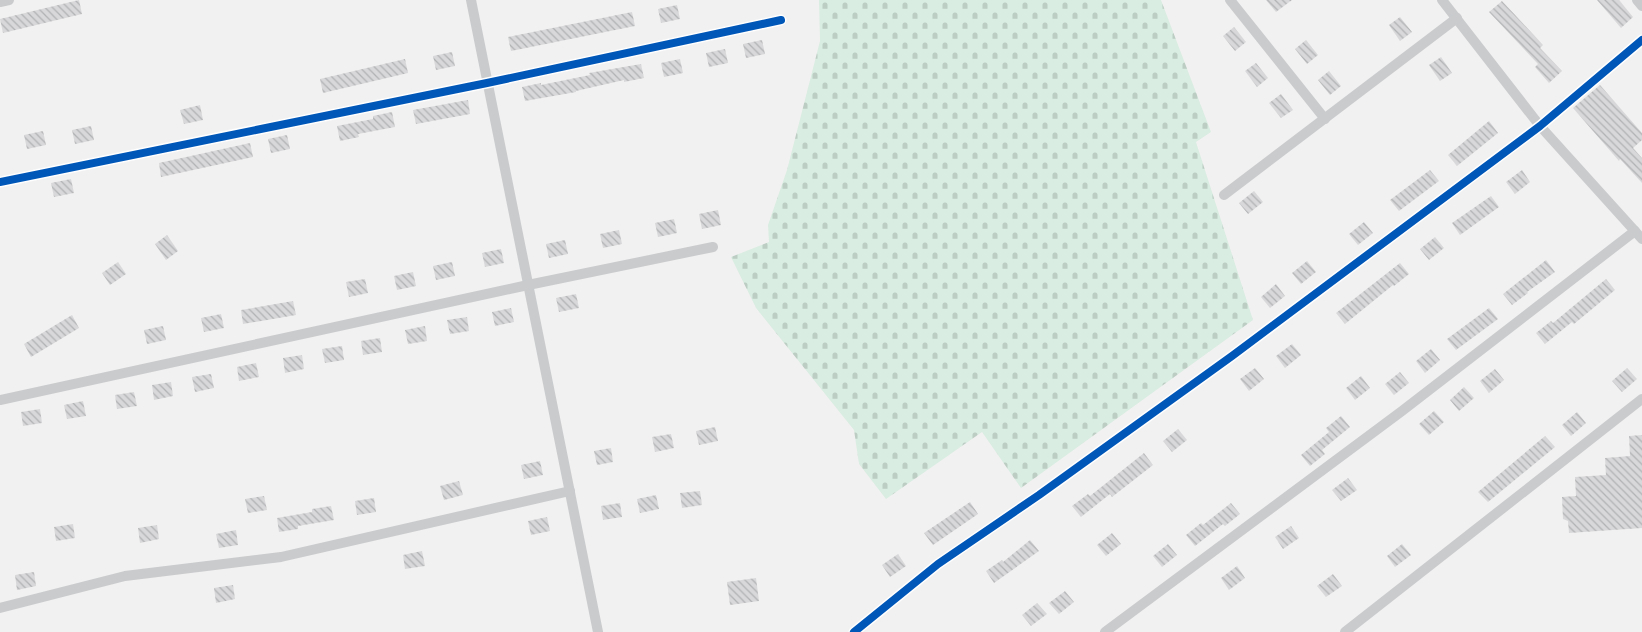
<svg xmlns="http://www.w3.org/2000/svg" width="1642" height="632" viewBox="0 0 1642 632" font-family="'Source Sans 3',sans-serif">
  <defs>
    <pattern id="cemetery-stones" width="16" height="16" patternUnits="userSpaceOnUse" patternTransform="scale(1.25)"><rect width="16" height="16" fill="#d9ede2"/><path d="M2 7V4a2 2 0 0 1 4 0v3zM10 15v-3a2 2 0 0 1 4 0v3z" fill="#bccdc4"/></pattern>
    <pattern id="building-back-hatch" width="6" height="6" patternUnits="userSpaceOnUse" patternTransform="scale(1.25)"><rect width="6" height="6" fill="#d8d8da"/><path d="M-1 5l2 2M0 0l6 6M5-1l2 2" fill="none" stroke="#b1b2b4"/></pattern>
  </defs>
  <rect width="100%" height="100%" fill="#f2f1f1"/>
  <polygon fill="url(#cemetery-stones)" points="819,0 1161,0 1211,132 1196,142 1253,320 1021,488 982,432 886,499 859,464 854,430 756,308 731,257 769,242 768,225 787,170 820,41"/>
  <g fill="url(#building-back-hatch)">
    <polygon points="79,0 82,14 3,33 0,19"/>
    <polygon points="1266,0 1292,0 1276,12"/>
    <polygon points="1597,0 1619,0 1633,17 1621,28"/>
    <polygon points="1502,1 1543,45 1540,48 1562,71 1549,83 1535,67 1538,64 1489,12"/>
    <polygon points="677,5 680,19 661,23 658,9"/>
    <polygon points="632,12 635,26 511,51 508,37"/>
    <polygon points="1400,17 1412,32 1400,41 1389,25"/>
    <polygon points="1234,27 1246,42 1235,51 1223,36"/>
    <polygon points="762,40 765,54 746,58 743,44"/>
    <polygon points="1306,40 1318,55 1307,64 1295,49"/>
    <polygon points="725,49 728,63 709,67 706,53"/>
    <polygon points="452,52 455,66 436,70 433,56"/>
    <polygon points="1441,57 1452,73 1440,81 1429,65"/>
    <polygon points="405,59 408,73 323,93 320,79"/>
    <polygon points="680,59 683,73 664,77 661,63"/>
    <polygon points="1256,63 1268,78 1257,87 1245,71"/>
    <polygon points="641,64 644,78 624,82 624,80 576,91 576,92 525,101 522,87 541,83 541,85 590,75 589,73"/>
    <polygon points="1329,71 1341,86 1330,95 1318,80"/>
    <polygon points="1600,85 1642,133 1642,140 1633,148 1642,158 1642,183 1620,159 1619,161 1573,108"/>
    <polygon points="1281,94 1293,110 1281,118 1269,103"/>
    <polygon points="468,100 470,114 416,124 413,110"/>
    <polygon points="200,105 203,120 184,124 180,110"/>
    <polygon points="392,112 395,127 358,134 359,137 340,141 337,126 373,119 373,116"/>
    <polygon points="1489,121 1498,133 1457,166 1448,155"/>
    <polygon points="91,126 94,140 75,144 72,130"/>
    <polygon points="43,131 46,145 27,149 24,135"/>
    <polygon points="287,135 290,149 271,153 268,139"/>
    <polygon points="250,143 253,157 161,177 159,163"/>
    <polygon points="1430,170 1439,181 1399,211 1390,200"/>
    <polygon points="1522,170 1530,182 1515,194 1506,182"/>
    <polygon points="71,179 74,193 54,197 51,183"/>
    <polygon points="1254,191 1263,202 1248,214 1239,203"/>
    <polygon points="1491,196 1499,207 1460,235 1452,223"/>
    <polygon points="718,210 721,225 702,229 699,214"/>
    <polygon points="674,219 677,233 658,237 655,223"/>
    <polygon points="1364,222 1373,233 1358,245 1349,234"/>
    <polygon points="619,230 622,244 603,248 600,234"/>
    <polygon points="167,235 178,251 166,260 155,244"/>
    <polygon points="1435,237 1444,248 1429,260 1420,249"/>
    <polygon points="565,240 568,254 549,258 546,244"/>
    <polygon points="501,249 504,263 485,267 482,253"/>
    <polygon points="1546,260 1555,272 1527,292 1528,293 1512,305 1503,294"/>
    <polygon points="1307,261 1316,272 1301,284 1292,273"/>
    <polygon points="118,262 126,274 110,285 102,273"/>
    <polygon points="452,262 455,276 436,280 433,266"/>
    <polygon points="1400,263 1409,274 1394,286 1393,285 1345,324 1336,313"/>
    <polygon points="413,272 416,286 397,290 394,276"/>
    <polygon points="365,279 368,293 349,297 346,282"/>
    <polygon points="1606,279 1615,290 1574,324 1572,322 1545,344 1536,333 1551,321 1553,323"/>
    <polygon points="1276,284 1285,296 1270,308 1261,297"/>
    <polygon points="576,294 579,308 559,312 556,298"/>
    <polygon points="293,301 296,315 243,324 241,310"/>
    <polygon points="511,308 514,322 495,326 492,312"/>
    <polygon points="1489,308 1498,319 1456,350 1447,339"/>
    <polygon points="221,314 224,328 204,332 201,318"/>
    <polygon points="72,315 79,328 31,357 24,344"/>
    <polygon points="467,317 469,331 450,334 447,320"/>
    <polygon points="163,326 166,340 147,344 144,330"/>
    <polygon points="425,326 427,341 408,344 405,330"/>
    <polygon points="380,338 382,352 363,355 361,341"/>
    <polygon points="1292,344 1301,355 1285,368 1276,356"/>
    <polygon points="342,346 344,360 325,363 322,349"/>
    <polygon points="1431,349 1440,360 1425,373 1416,361"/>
    <polygon points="302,355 304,369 285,373 283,358"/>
    <polygon points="256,363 259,377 239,381 237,367"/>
    <polygon points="1255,368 1264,379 1249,391 1240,379"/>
    <polygon points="1627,368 1637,379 1622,392 1612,381"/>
    <polygon points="1495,369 1504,380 1489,393 1480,381"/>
    <polygon points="1400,372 1409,383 1394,395 1385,384"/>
    <polygon points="211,374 214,388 195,392 192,377"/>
    <polygon points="1361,376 1370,388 1355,400 1346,388"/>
    <polygon points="171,382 173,396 154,400 152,385"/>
    <polygon points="1464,387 1474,398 1459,411 1450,400"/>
    <polygon points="134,392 137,406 117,409 115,395"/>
    <polygon points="83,401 86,416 67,419 64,405"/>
    <polygon points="40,409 42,423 23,426 21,412"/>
    <polygon points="1434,411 1444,422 1429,435 1419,424"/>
    <polygon points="1577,412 1586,423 1571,436 1562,425"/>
    <polygon points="1341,416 1350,427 1322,450 1325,454 1310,466 1301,455 1329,432 1326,428"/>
    <polygon points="715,427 718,441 699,445 696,431"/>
    <polygon points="1178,429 1187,440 1172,452 1163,441"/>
    <polygon points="671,434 674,448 655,452 652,437"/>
    <polygon points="1642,435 1642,528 1569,533 1568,521 1563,519 1562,497 1576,496 1575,477 1606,475 1605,458 1630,456 1629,436"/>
    <polygon points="1545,436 1555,447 1488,502 1478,492"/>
    <polygon points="611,448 613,462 597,465 594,451"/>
    <polygon points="1144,453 1153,465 1112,497 1110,494 1081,517 1072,506 1088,494 1090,496"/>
    <polygon points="540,461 543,475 524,479 521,465"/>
    <polygon points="1348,478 1357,490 1341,501 1332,490"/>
    <polygon points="459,481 463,495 444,500 440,486"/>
    <polygon points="700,491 702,505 682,508 680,493"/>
    <polygon points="656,495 659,509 640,513 637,499"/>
    <polygon points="264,496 267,510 248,513 245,499"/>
    <polygon points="374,498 376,512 357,515 355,501"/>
    <polygon points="970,502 978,514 933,545 924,533"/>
    <polygon points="620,503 622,517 603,520 601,506"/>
    <polygon points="1231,503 1240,514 1225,526 1223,524 1195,546 1186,535 1201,523 1203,525"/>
    <polygon points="331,506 334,520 298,526 298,529 279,532 277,518 312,512 312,509"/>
    <polygon points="547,517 550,531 531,535 528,521"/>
    <polygon points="73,524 75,538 56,541 54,527"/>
    <polygon points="157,525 159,539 140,543 138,528"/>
    <polygon points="1291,526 1299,538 1283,549 1275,537"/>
    <polygon points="236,530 238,545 219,548 216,534"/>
    <polygon points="1112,533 1121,544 1106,556 1097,545"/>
    <polygon points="1030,540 1039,551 994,583 986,571 1002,560 1003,562"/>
    <polygon points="1168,544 1177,555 1162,567 1153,556"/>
    <polygon points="1402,544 1411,555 1395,567 1387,556"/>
    <polygon points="422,551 425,566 405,569 403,555"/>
    <polygon points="898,554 906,566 890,577 882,565"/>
    <polygon points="1237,566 1245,578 1229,590 1221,578"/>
    <polygon points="34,572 36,586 17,590 15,575"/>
    <polygon points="1333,574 1342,586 1326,597 1317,586"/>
    <polygon points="756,578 759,601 730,605 727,582"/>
    <polygon points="233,585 235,599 216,603 214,588"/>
    <polygon points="1065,591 1074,602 1059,614 1049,603"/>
    <polygon points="1037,603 1047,614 1031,626 1022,615"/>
  </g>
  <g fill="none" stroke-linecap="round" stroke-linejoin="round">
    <g stroke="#c9cbcd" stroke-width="10">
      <polyline points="471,0 598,632"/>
      <polyline points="1230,0 1325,119"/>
      <polyline points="1442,0 1540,126 1642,239"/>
      <polyline points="1637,0 1642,6"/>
      <polyline points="0,2 9,0"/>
      <polyline points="0,182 487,83 781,20"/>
      <polyline points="1224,195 1457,18"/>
      <polyline points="0,400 528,285 713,247"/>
      <polyline points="0,608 125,576 281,557 570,491"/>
      <polyline points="854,632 938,564 1039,495 1232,356 1540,126 1642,40"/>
      <polyline points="1105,632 1402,411 1635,231"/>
      <polyline points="1345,632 1642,399"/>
    </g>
    <g stroke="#fff" stroke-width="11">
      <g id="cycleway">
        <polyline points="0,182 487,83 781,20"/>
        <polyline points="854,632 938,564 1039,495 1232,356 1540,126 1642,40"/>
      </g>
    </g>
    <use href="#cycleway" stroke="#0057b8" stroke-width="8"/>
  </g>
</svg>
